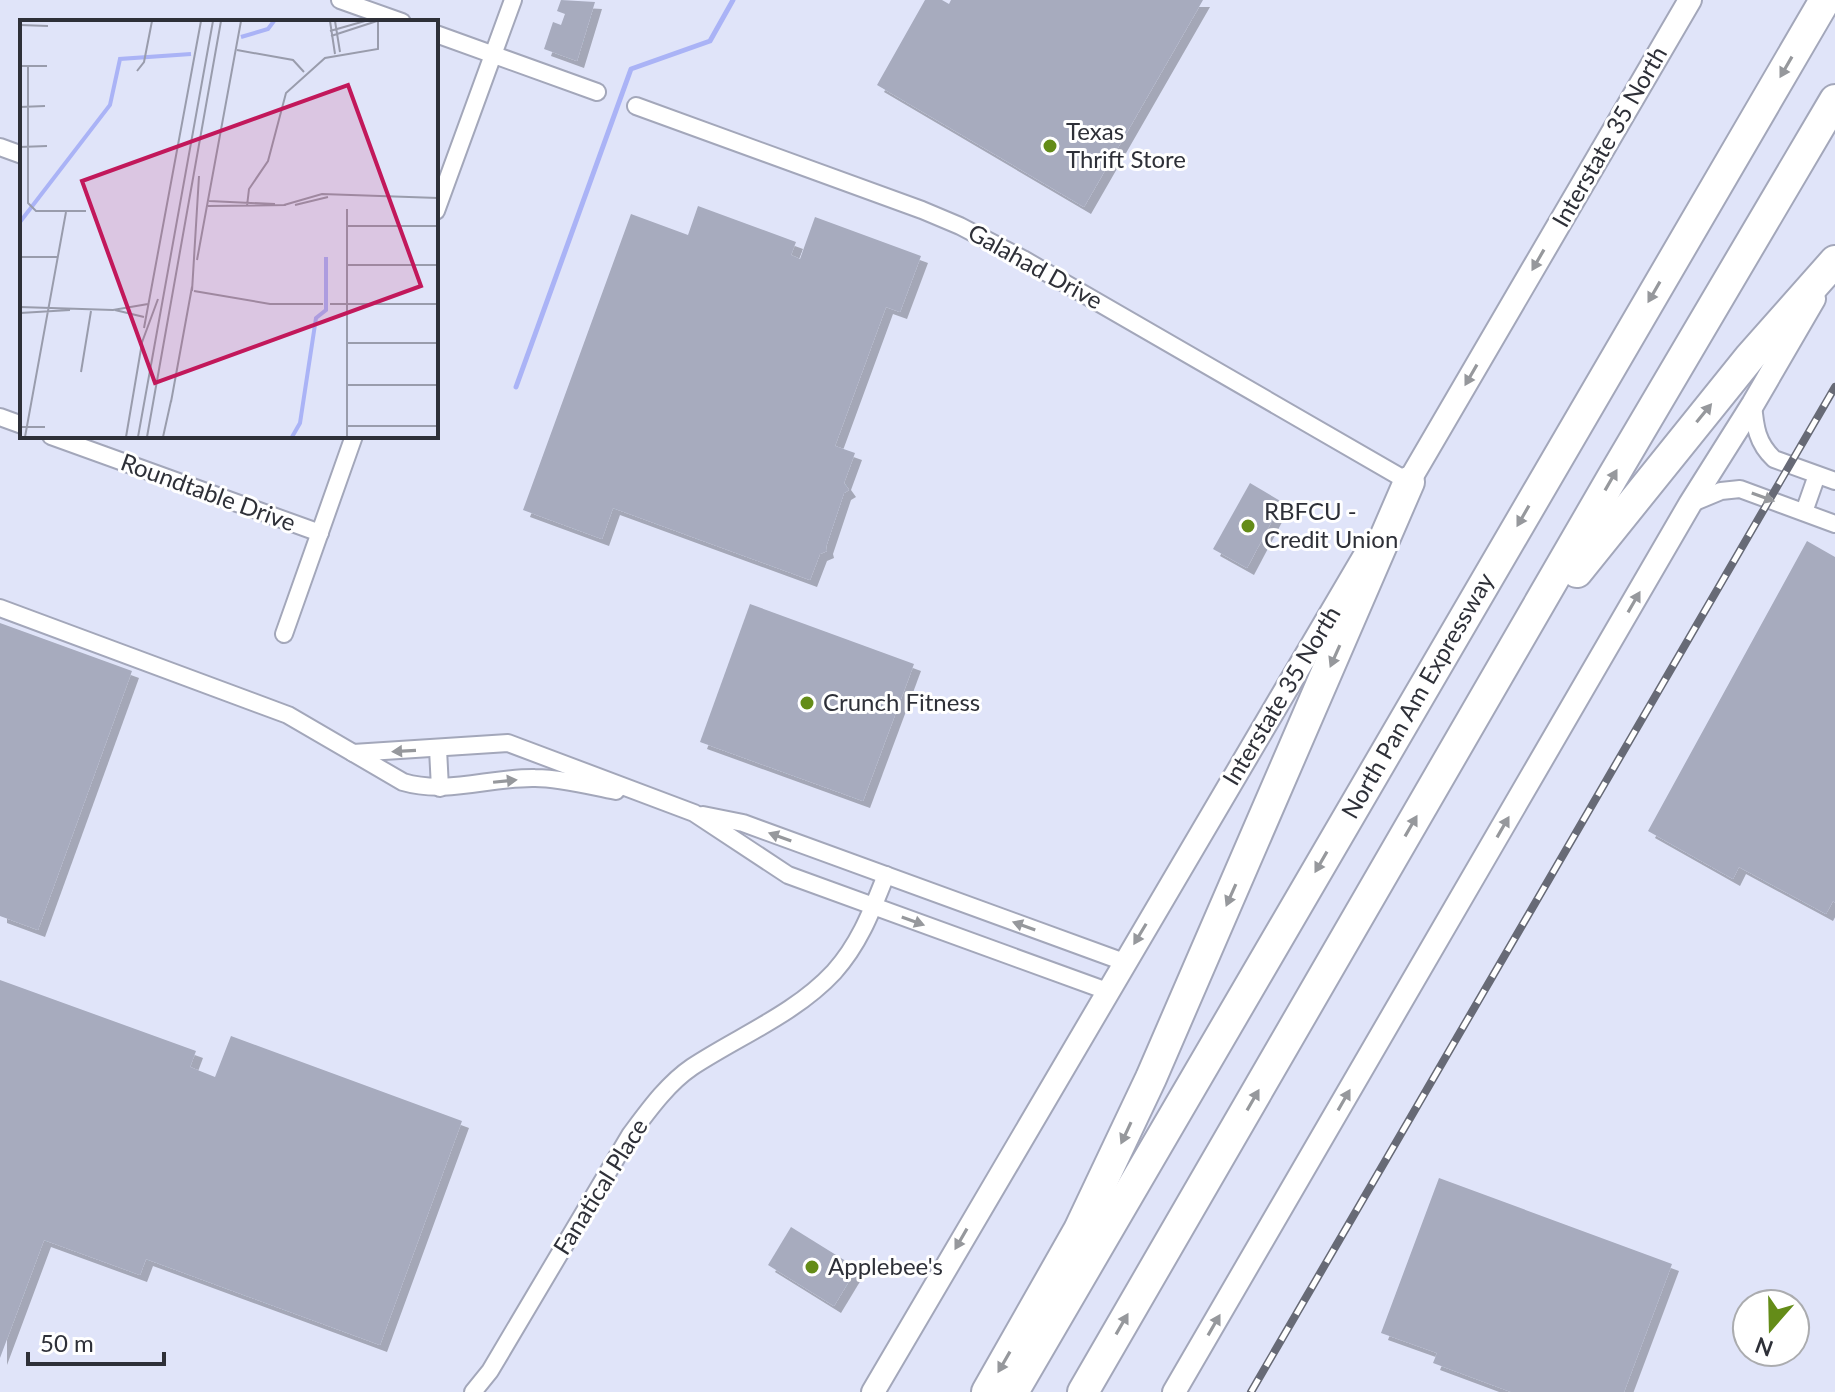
<svg xmlns="http://www.w3.org/2000/svg" width="1835" height="1392" viewBox="0 0 1835 1392" font-family="Lato,sans-serif">
  <defs>
    <filter id="shadow"><feDropShadow dx="7" dy="7" stdDeviation="0" flood-color="#0004"/></filter>
  </defs>
  <rect width="100%" height="100%" fill="#e0e4f9"/>
  <g fill="none" stroke-linecap="round" stroke-linejoin="round">
    <polyline stroke="#aab3f6" stroke-width="5" points="516,387 631,69 710,41 733,0"/>
  </g>
  <g fill="#a7abbe" filter="url(#shadow)">
    <polygon points="561,0 595,2 577,61 544,49 553,22 561,25 565,14 557,11"/>
    <polygon points="925,0 942,0 949,4 951,0 1203,0 1084,207 877,85"/>
    <polygon points="698,206 796,242 791,255 800,259 815,217 921,256 900,312 886,307 835,446 855,453 844,483 849,490 844,493 826,547 827,551 820,554 810,580 613,508 602,539 523,510 631,214 688,235"/>
    <polygon points="1250,483 1282,502 1247,568 1213,549"/>
    <polygon points="1807,541 1835,557 1835,903 1833,901 1826,914 1739,867 1733,879 1648,831"/>
    <polygon points="750,604 914,664 863,801 700,742"/>
    <polygon points="0,623 132,671 38,930 0,916"/>
    <polygon points="0,980 196,1051 190,1067 215,1077 231,1036 462,1121 380,1345 146,1259 140,1275 44,1240 0,1358"/>
    <polygon points="1439,1178 1672,1264 1624,1392 1511,1392 1433,1363 1437,1353 1381,1333"/>
    <polygon points="791,1227 857,1268 834,1306 768,1265"/>
  </g>
  <g fill="none" stroke-linecap="round" stroke-linejoin="round">
    <g stroke="#a3a7ba" stroke-width="20">
      <g id="street">
        <polyline points="340,0 402,22"/>
        <polyline points="436,34 597,92"/>
        <polyline points="636,106 922,210 960,226 1023,259 1409,482"/>
        <polyline points="0,147 22,155"/>
        <polyline points="436,211 513,0"/>
        <path d="M1753 404C1755 427 1757 443 1774 459L1835 481"/>
        <polyline points="0,417 22,425"/>
        <polyline points="51,436 320,533"/>
        <polyline points="1690,504 1721,491 1740,489 1835,524"/>
        <polyline points="1804,512 1817,475"/>
        <path d="M0 608 288 715 403 782C447 795 490 777 535 778 561 778 590 786 616 791"/>
        <polyline points="284,634 354,436"/>
        <polyline points="438,749 440,788"/>
        <polyline points="353,753 508,743 694,813 788,875 1107,991"/>
        <polyline points="703,815 743,823 1124,962"/>
        <path d="M473 1392 490 1371 630 1135C648 1111 667 1084 692 1067 739 1036 795 1014 834 972 860 943 872 910 886 875"/>
      </g>
    </g>
    <g stroke="#a3a7ba" stroke-width="26">
      <g id="secondary">
        <polyline points="1401,495 1690,0"/>
        <polyline points="873,1392 1365,555"/>
        <polyline points="1174,1392 1690,504 1753,404 1814,299"/>
      </g>
    </g>
    <g stroke="#a3a7ba" stroke-width="34">
      <g id="highway">
        <polyline points="1577,572 1750,357 1835,261"/>
        <polyline points="987,1392 1079,1230 1151,1078 1409,482"/>
        <polyline points="1013,1392 1825,0"/>
        <polyline points="1083,1392 1612,478 1835,100"/>
      </g>
    </g>
    <use href="#street" stroke="#fff" stroke-width="16"/>
    <use href="#secondary" stroke="#fff" stroke-width="22"/>
    <use href="#highway" stroke="#fff" stroke-width="30"/>
    <g stroke="#676a76" stroke-width="8">
      <polyline id="rail" points="1251,1392 1835,387"/>
    </g>
    <use href="#rail" stroke="#fff" stroke-width="5" stroke-dasharray="15" stroke-linecap="butt"/>
  </g>
  <defs><path id="oneway-solid" d="M-6-.8H1V-3.2L6.5 0L1 3.2V.8H-6Z" transform="scale(2)"/></defs>
  <g fill="#96989c">
    <use href="#oneway-solid" transform="translate(1786 67) rotate(120)"/>
    <use href="#oneway-solid" transform="translate(1538 260) rotate(120)"/>
    <use href="#oneway-solid" transform="translate(1654 292) rotate(120)"/>
    <use href="#oneway-solid" transform="translate(1471 375) rotate(120)"/>
    <use href="#oneway-solid" transform="translate(1704 413) rotate(-51)"/>
    <use href="#oneway-solid" transform="translate(1611 480) rotate(-60)"/>
    <use href="#oneway-solid" transform="translate(1763 497) rotate(20)"/>
    <use href="#oneway-solid" transform="translate(1523 516) rotate(120)"/>
    <use href="#oneway-solid" transform="translate(1634 602) rotate(-60)"/>
    <use href="#oneway-solid" transform="translate(1335 656) rotate(114)"/>
    <use href="#oneway-solid" transform="translate(404 751) rotate(177)"/>
    <use href="#oneway-solid" transform="translate(505 781) rotate(-6)"/>
    <use href="#oneway-solid" transform="translate(1411 826) rotate(-60)"/>
    <use href="#oneway-solid" transform="translate(1503 827) rotate(-60)"/>
    <use href="#oneway-solid" transform="translate(780 837) rotate(-160)"/>
    <use href="#oneway-solid" transform="translate(1321 862) rotate(120)"/>
    <use href="#oneway-solid" transform="translate(1231 895) rotate(114)"/>
    <use href="#oneway-solid" transform="translate(913 921) rotate(20)"/>
    <use href="#oneway-solid" transform="translate(1024 926) rotate(-160)"/>
    <use href="#oneway-solid" transform="translate(1140 934) rotate(121)"/>
    <use href="#oneway-solid" transform="translate(1253 1100) rotate(-60)"/>
    <use href="#oneway-solid" transform="translate(1344 1100) rotate(-60)"/>
    <use href="#oneway-solid" transform="translate(1126 1133) rotate(115)"/>
    <use href="#oneway-solid" transform="translate(961 1239) rotate(120)"/>
    <use href="#oneway-solid" transform="translate(1122 1324) rotate(-60)"/>
    <use href="#oneway-solid" transform="translate(1214 1325) rotate(-60)"/>
    <use href="#oneway-solid" transform="translate(1004 1362) rotate(120)"/>
  </g>
  <g fill="#648c18" stroke="#fff" stroke-width="3">
    <circle cx="1050" cy="146" r="8"/>
    <circle cx="1248" cy="526" r="8"/>
    <circle cx="807" cy="703" r="8"/>
    <circle cx="812" cy="1267" r="8"/>
  </g>
  <g text-anchor="middle" stroke-width="6" stroke-linejoin="round" paint-order="stroke">
    <g font-size="24" fill="#2e3038" stroke="#fff" text-anchor="start">
      <text x="1066" y="140">Texas<tspan x="1066" dy="28">Thrift Store</tspan></text>
      <text x="1264" y="520">RBFCU -<tspan x="1264" dy="28">Credit Union</tspan></text>
      <text x="823" y="711">Crunch Fitness</text>
      <text x="828" y="1275">Applebee's</text>
    </g>
    <g font-size="24" fill="#2e3038" stroke="#fff">
      <text transform="translate(1610 137) rotate(-60)" y="8">Interstate 35 North</text>
      <text transform="translate(1035 267) rotate(29)" y="8">Galahad Drive</text>
      <text transform="translate(208 493) rotate(20)" y="8">Roundtable Drive</text>
      <text transform="translate(1282 696) rotate(-59)" y="8">Interstate 35 North</text>
      <text transform="translate(1418 696) rotate(-60)" y="8">North Pan Am Expressway</text>
      <text transform="translate(601 1187) rotate(-58)" y="8">Fanatical Place</text>
    </g>
  </g>
  <g transform="translate(20 20)">
    <rect width="418" height="418" fill="#e0e4f9"/>
    <path fill="none" stroke="#aab3f6" stroke-width="4" d="M221 17 248 9 254 1M0 202 90 85 100 39 171 34M272 417 280 403 296 298 306 290V237"/>
    <path fill="none" stroke="#999cac" stroke-width="2" d="M310 1 315 34M315 1 320 32M0 5 28 6M310 11 345 1M311 16 357 1M217 30 273 40 284 52M0 46H27M8 47V183L16 191H66M117 51 124 42 132 1M0 87 25 86M0 127 27 126M189 181 255 184M264 185 302 174 418 178M275 185 308 177M188 186 266 185M227 186 229 169 248 141 266 73 305 38 358 29V1M327 189V417M327 206H418M0 237H38M177 240 221 1M327 245H418M172 271 179 156M174 271 250 284H303M310 284H418M0 287 93 290 128 284M95 290 124 297M0 293 50 290M124 308 181 1M327 323H418M121 325 138 279M61 352 71 291M327 365H418M151 382 172 267M327 406H418M0 407H25M5 417 46 192M106 417 122 323M118 417 193 1M127 417 201 1M143 417 151 381"/>
    <path fill="#c2185b" fill-opacity="0.15" stroke="#c2185b" stroke-width="4" d="M328 65 401 266 135 363 62 161Z"/>
    <rect width="418" height="418" fill="none" stroke="#2e3038" stroke-width="4"/>
  </g>
  <g transform="translate(1771 1328) rotate(200)"><circle r="38" fill="#ffffff" stroke="#abacaf" stroke-width="2"/>
  <path d="M0-6L14 30L0 20L-14 30Z" fill="#648c18"/>
  <text y="-12" font-size="22" font-weight="bold" text-anchor="middle" fill="#2e3038">N</text>
  </g>
  <path d="M28 1352v12h136v-12" fill="none" stroke="#2e3038" stroke-width="4"/>
  <text x="40" y="1352" font-size="24" fill="#2e3038" stroke="#ffffff" stroke-width="6" paint-order="stroke">50 m</text>
</svg>
